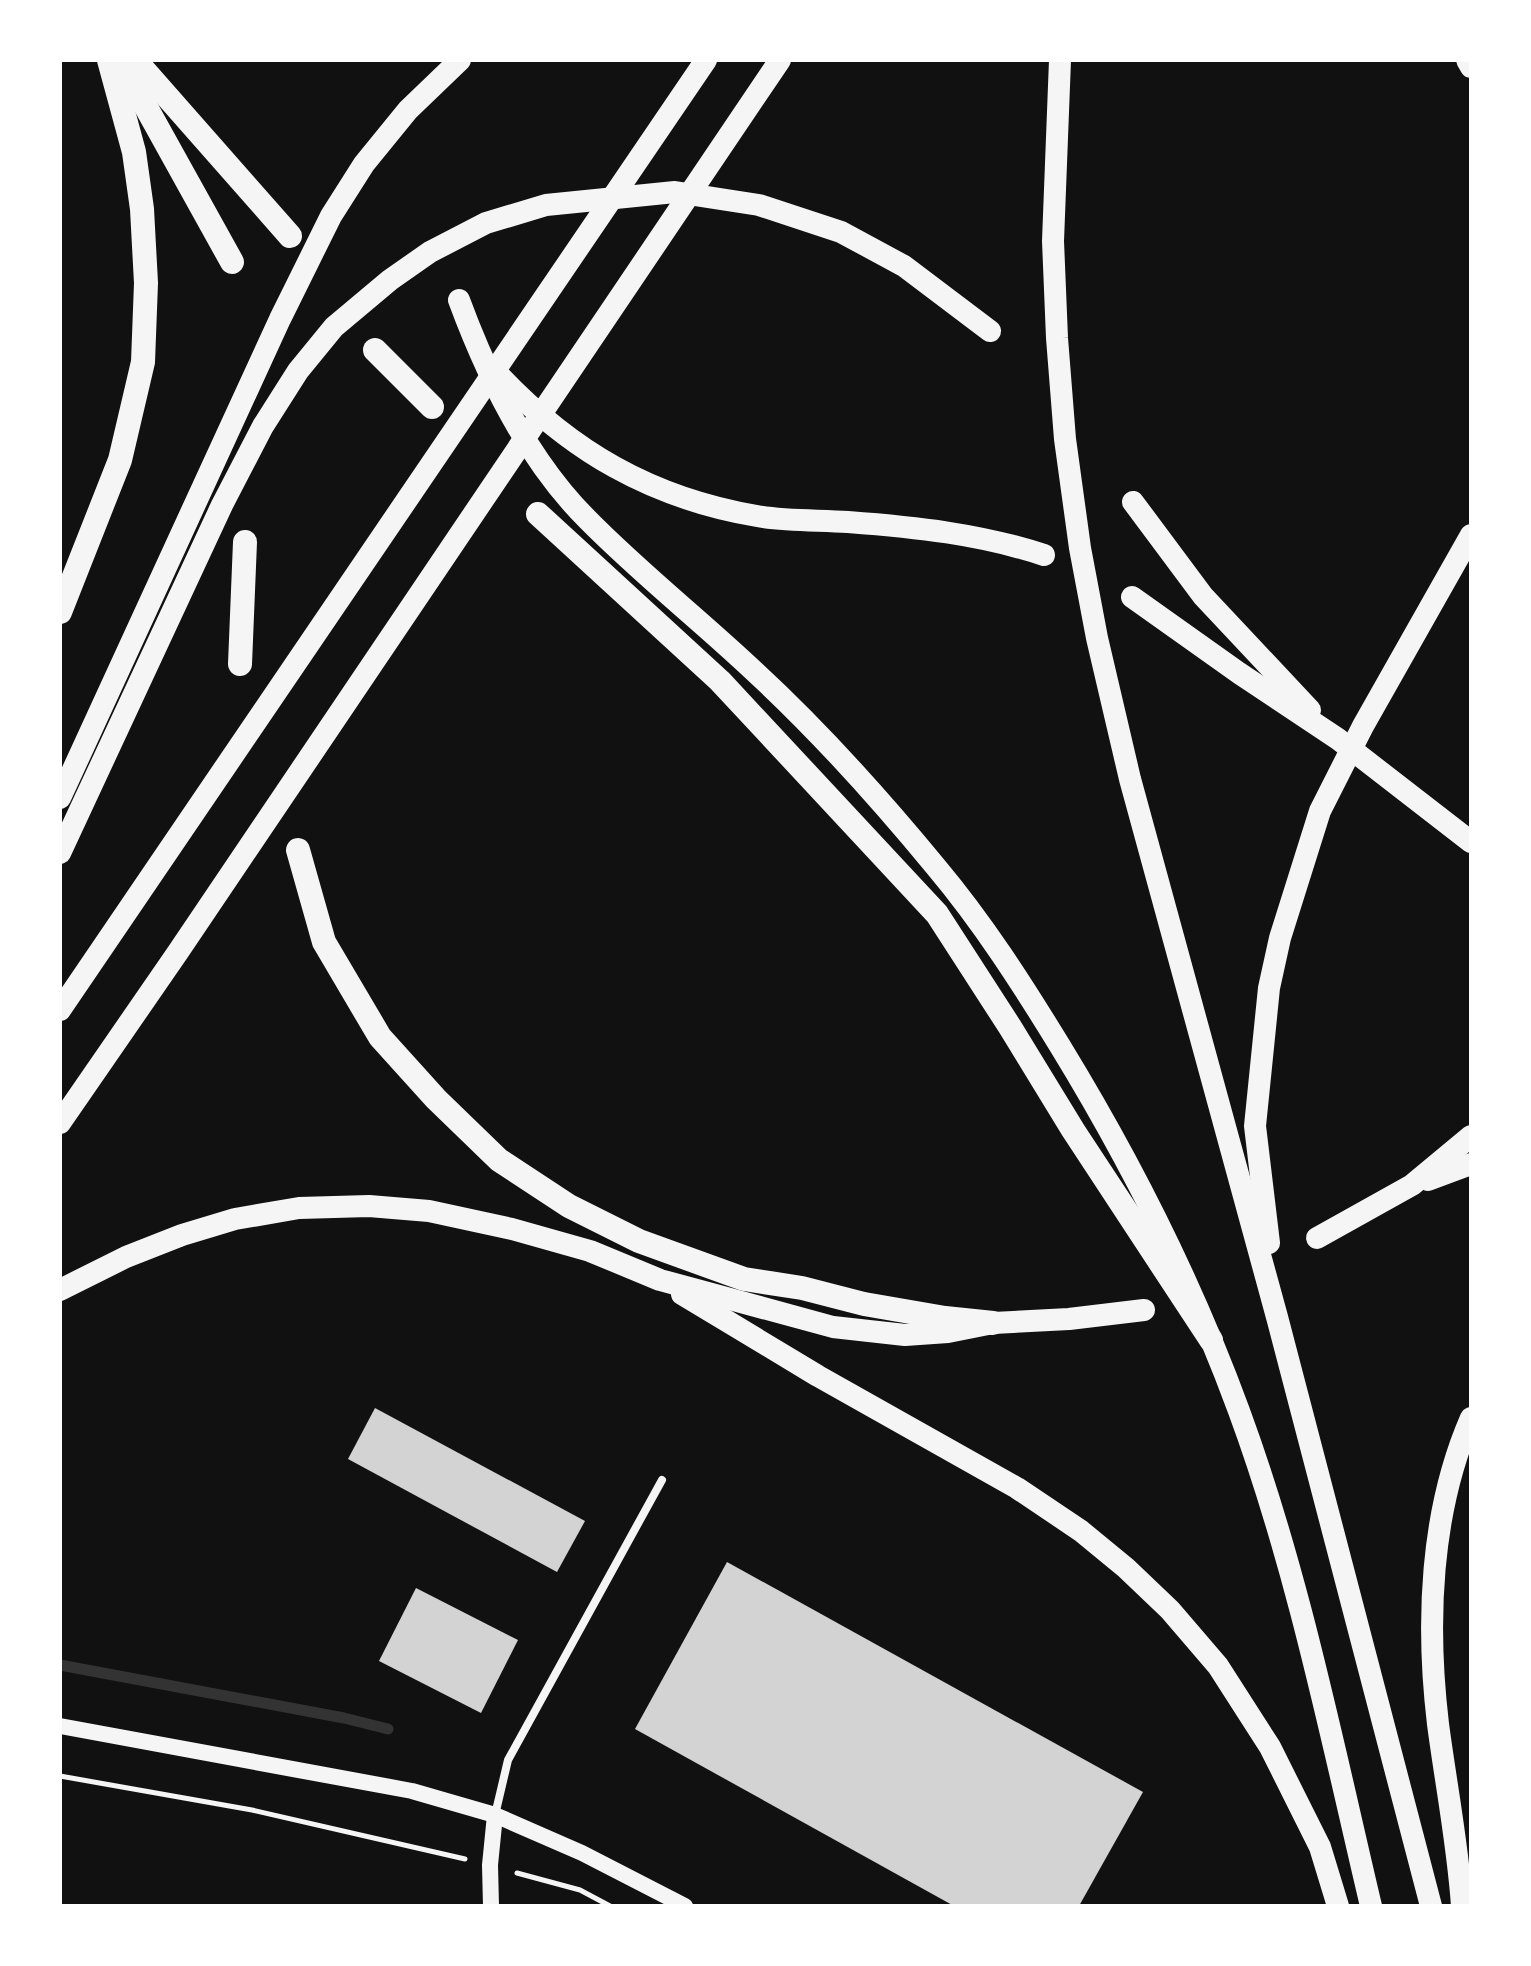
<svg xmlns="http://www.w3.org/2000/svg" width="1531" height="1966" viewBox="0 0 1531 1966" font-family="Barlow,sans-serif">
  <rect width="100%" height="100%" fill="#111"/>
  <g fill="none" stroke-linecap="round" stroke-linejoin="round">
    <polyline stroke="#333" stroke-width="11" points="60,1665 344,1718 388,1729"/>
  </g>
  <g fill="#d3d3d3">
    <polygon points="375,1408 585,1521 557,1572 348,1459"/>
    <polygon points="727,1562 1143,1792 1079,1906 954,1906 635,1729"/>
    <polygon points="416,1588 518,1640 481,1713 379,1661"/>
  </g>
  <g fill="none" stroke-linecap="round" stroke-linejoin="round">
    <g stroke="#f5f5f5" stroke-width="5">
      <polyline points="60,1776 252,1810 465,1859"/>
      <polyline points="517,1873 580,1890 610,1906"/>
    </g>
    <polyline stroke="#f5f5f5" stroke-width="8" points="495,1815 508,1760 662,1480"/>
    <g stroke="#f5f5f5" stroke-width="16">
      <polyline points="60,1726 412,1791 495,1815 582,1853 685,1906"/>
      <polyline points="491,1906 490,1865 495,1815"/>
    </g>
    <g stroke="#f5f5f5" stroke-width="22">
      <polyline points="1060,60 1053,241 1057,338 1065,439 1080,548 1097,638 1130,779 1277,1317 1431,1906"/>
      <polyline points="1467,60 1471,67"/>
      <path d="M459 300C487 376 529 461 587 519 640 573 700 620 755 672 820 732 880 799 936 867 983 923 1022 984 1060 1046 1131 1162 1192 1283 1239 1411 1298 1571 1332 1741 1371 1906"/>
      <path d="M497 373C570 451 651 498 757 516 786 521 818 520 848 522 915 527 980 534 1044 555"/>
      <polyline points="1133,502 1203,596 1310,710"/>
      <polyline points="1132,597 1239,673 1338,739 1471,842"/>
      <polyline points="60,798 280,319 331,216 364,164 408,110 460,60"/>
      <polyline points="60,853 222,505 263,426 298,371 334,327 390,280 430,252 486,223 546,205 675,192 759,205 841,232 904,266 990,331"/>
      <polyline points="60,1010 706,60"/>
      <polyline points="60,1123 178,952 780,60"/>
      <polyline points="1428,1180 1471,1164"/>
      <polyline points="1317,1238 1412,1185 1471,1136"/>
      <polyline points="1269,1243 1255,1126 1269,988 1280,938 1320,811 1363,726 1471,535"/>
      <polyline points="60,1290 126,1257 182,1235 235,1219 299,1208 369,1206 429,1211 512,1229 590,1251 660,1280 833,1327 905,1335 948,1332 993,1323 1069,1319 1144,1310"/>
      <polyline points="682,1294 818,1376 1017,1488 1081,1531 1126,1568 1170,1610 1218,1666 1270,1747 1320,1847 1338,1906"/>
      <path d="M1462 1906C1458 1845 1446 1785 1438 1724 1426 1623 1430 1512 1471 1418"/>
    </g>
    <g stroke="#f5f5f5" stroke-width="24">
      <polyline points="135,60 290,236"/>
      <polyline points="121,62 232,262"/>
      <polyline points="375,350 432,407"/>
      <polyline points="538,514 720,681 937,914 1010,1027 1073,1130 1211,1340"/>
      <polyline points="60,612 120,460 143,362 146,283 142,209 134,152 109,60"/>
      <polyline points="240,664 245,542"/>
      <polyline points="298,850 324,942 380,1037 436,1099 499,1160 569,1206 639,1241 744,1279 802,1288 864,1304 945,1318 993,1323"/>
    </g>
  </g>
  <rect width="1531" height="1966" fill="none" stroke="#ffffff" stroke-width="124"/>
</svg>
